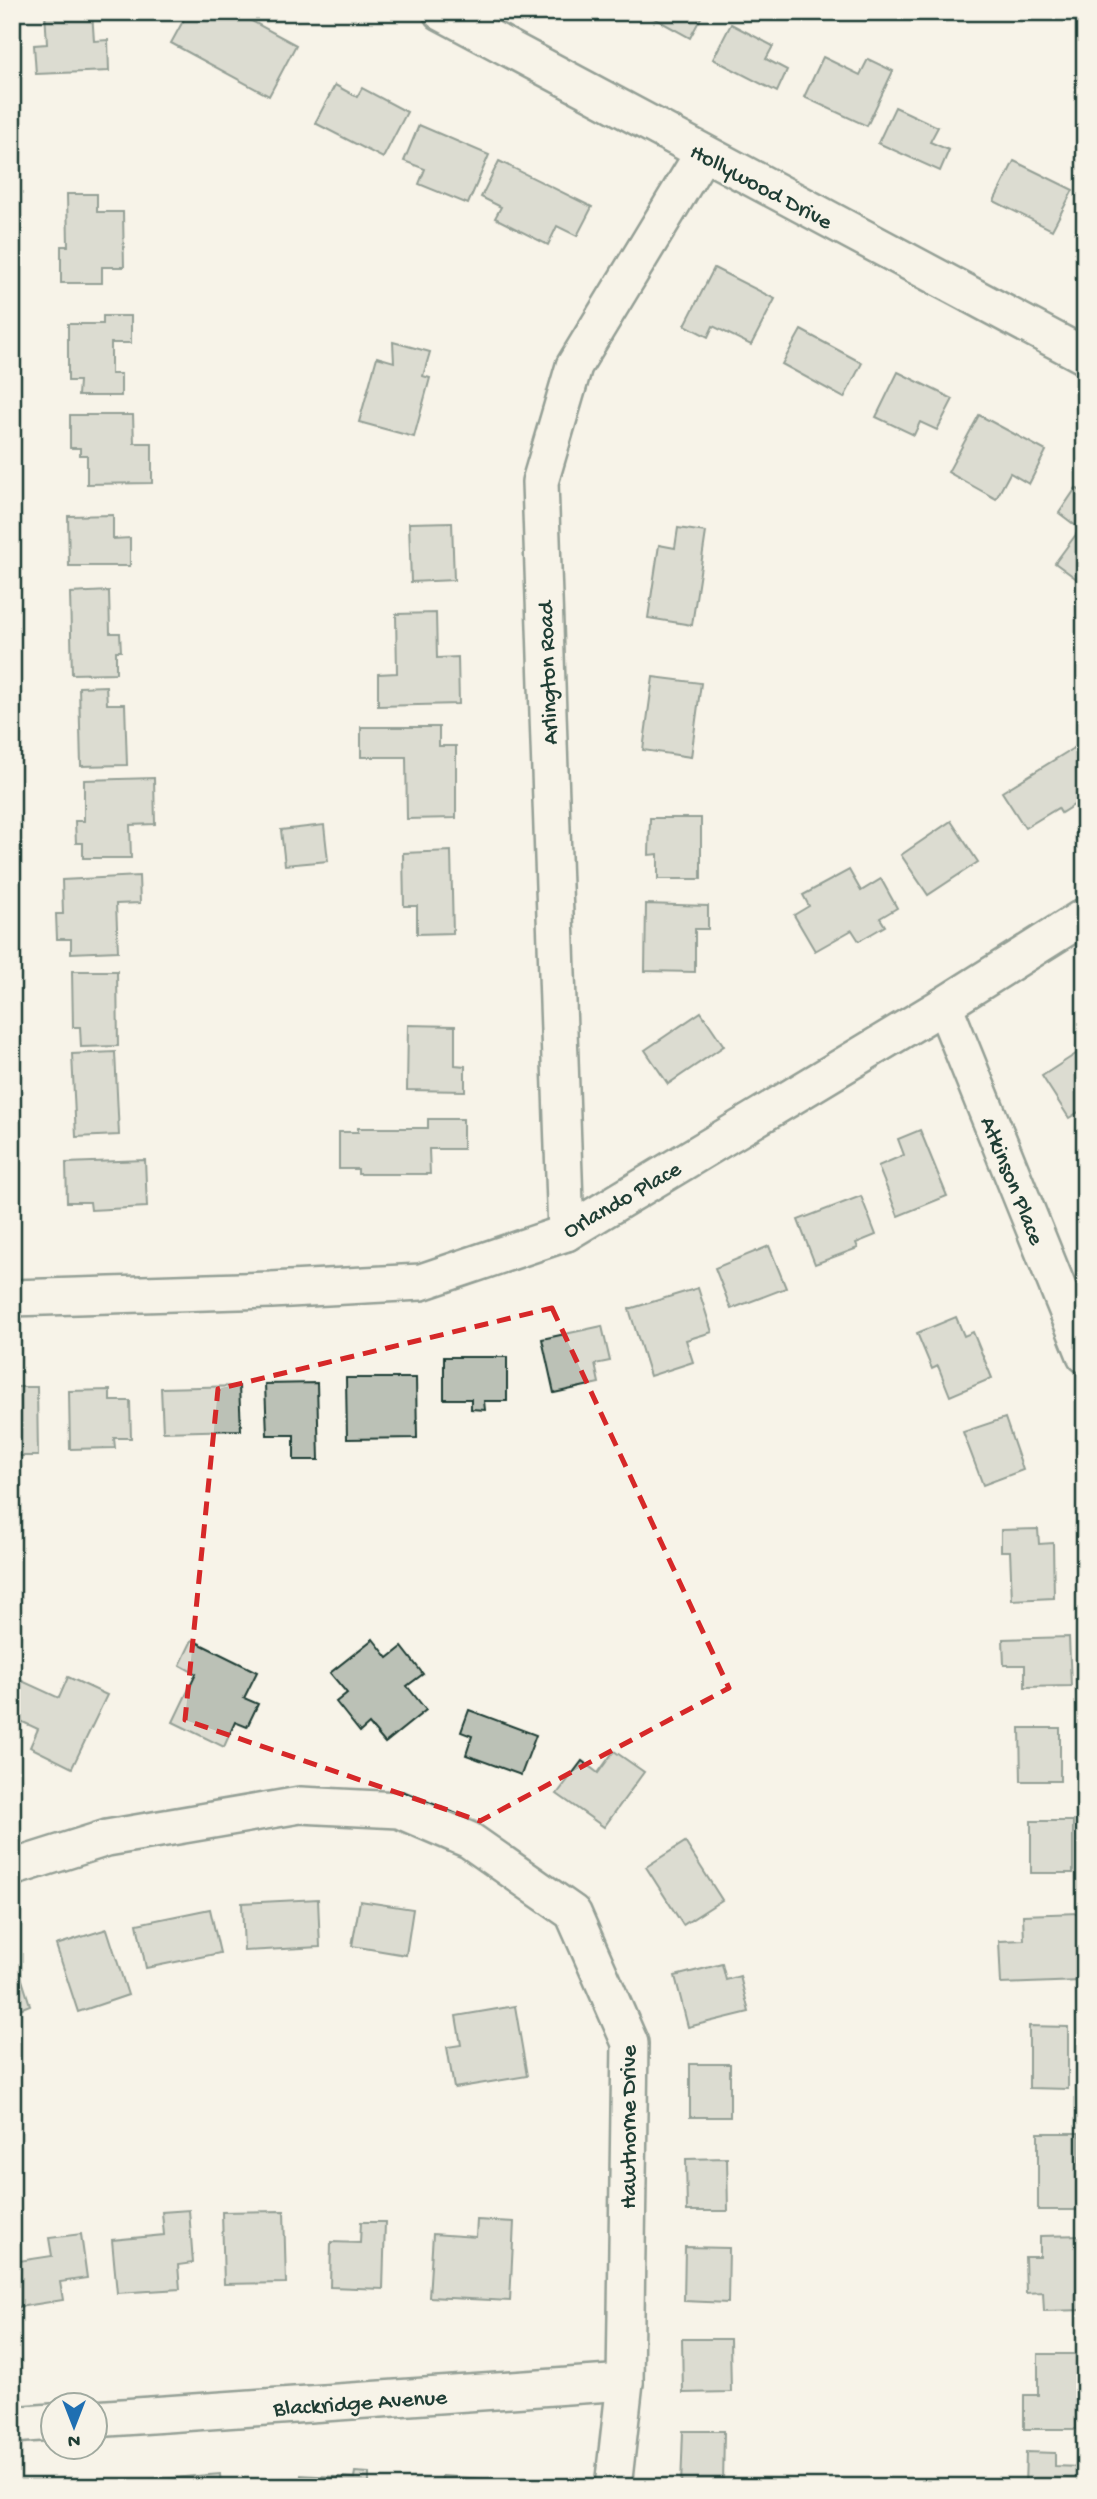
<svg xmlns="http://www.w3.org/2000/svg" width="1097" height="2499" viewBox="0 0 1097 2499" font-family="'Gochi Hand',sans-serif">
  <rect width="100%" height="100%" fill="#f7f3e8"/>
  <filter id="ink" filterUnits="userSpaceOnUse"><feTurbulence type="fractalNoise" baseFrequency=".0143" numOctaves="2"/><feDisplacementMap in="SourceGraphic" scale="14" xChannelSelector="R" yChannelSelector="G"/><feConvolveMatrix kernelMatrix="1 2 1 2 8 2 1 2 1" color-interpolation-filters="sRGB"/></filter>
  <g filter="url(#ink)">
    <g fill="#bbc1b6" stroke="#1f3d34" stroke-width="2">
      <polygon points="45,12 92,12 94,41 108,40 109,71 36,74 34,45 47,44"/>
      <polygon points="188,12 203,12 208,15 209,12 235,12 296,45 269,96 171,43"/>
      <polygon points="643,12 704,12 690,38"/>
      <polygon points="731,24 773,46 766,59 787,70 777,92 713,59"/>
      <polygon points="823,57 860,75 868,59 893,71 867,126 804,97"/>
      <polygon points="335,85 357,97 362,88 407,112 383,158 315,123"/>
      <polygon points="895,107 938,127 930,142 949,150 940,171 878,143"/>
      <polygon points="419,125 489,155 468,204 419,184 425,169 404,161"/>
      <polygon points="499,161 592,207 577,236 557,226 548,245 495,218 501,207 481,197"/>
      <polygon points="1014,161 1073,190 1052,230 994,201"/>
      <polygon points="67,194 97,194 97,212 123,212 124,267 102,267 102,283 61,283 61,246 68,246"/>
      <polygon points="714,268 775,299 751,345 713,326 708,337 685,325"/>
      <polygon points="103,316 131,316 131,343 111,343 111,374 121,374 121,396 78,396 79,381 68,381 68,324 103,324"/>
      <polygon points="801,330 862,363 844,398 782,364"/>
      <polygon points="393,342 430,352 423,376 430,378 414,437 359,422 377,357 394,362"/>
      <polygon points="898,372 953,399 937,430 920,422 914,435 876,417"/>
      <polygon points="70,415 133,415 134,443 152,443 152,483 87,484 87,455 80,455 80,448 70,448"/>
      <polygon points="979,415 1046,451 1029,484 1010,473 996,499 948,472"/>
      <polygon points="1076,488 1085,494 1085,585 1055,563 1080,529 1059,513"/>
      <polygon points="113,515 113,539 130,538 130,566 69,566 68,516"/>
      <polygon points="452,522 454,580 411,582 409,523"/>
      <polygon points="678,528 706,532 692,625 648,618 659,545 675,548"/>
      <polygon points="109,591 110,633 120,633 121,651 116,651 116,673 72,674 70,593"/>
      <polygon points="436,613 437,658 458,657 459,704 378,706 378,674 397,673 396,614"/>
      <polygon points="653,677 701,683 691,757 643,750"/>
      <polygon points="106,686 107,704 125,704 127,765 81,766 79,687"/>
      <polygon points="361,727 439,727 439,746 456,746 456,818 407,819 406,757 361,757"/>
      <polygon points="1080,744 1085,751 1085,798 1061,813 1058,808 1025,828 1002,792"/>
      <polygon points="154,778 155,824 130,825 131,858 83,858 83,843 76,843 75,821 84,821 84,780"/>
      <polygon points="650,818 701,818 701,879 658,879 658,854 649,855"/>
      <polygon points="951,821 978,862 928,895 901,855"/>
      <polygon points="324,825 328,861 285,865 281,830"/>
      <polygon points="451,851 453,933 417,934 417,906 404,906 403,853"/>
      <polygon points="849,870 861,891 881,879 897,908 880,918 885,926 859,941 852,930 815,951 794,915 809,906 803,895"/>
      <polygon points="139,876 140,903 116,904 118,951 71,953 71,939 57,939 56,914 63,914 62,880"/>
      <polygon points="646,904 708,906 708,929 695,929 695,972 645,971"/>
      <polygon points="72,971 117,971 118,1046 81,1047 80,1027 73,1027"/>
      <polygon points="701,1012 724,1046 668,1084 645,1050"/>
      <polygon points="408,1025 455,1026 455,1065 465,1066 465,1091 407,1090"/>
      <polygon points="1085,1048 1085,1108 1069,1118 1042,1076"/>
      <polygon points="115,1052 119,1135 76,1137 72,1054"/>
      <polygon points="428,1119 463,1119 463,1149 429,1149 430,1174 358,1174 358,1169 339,1169 339,1132 358,1132 358,1128 428,1128"/>
      <polygon points="920,1130 947,1196 898,1216 878,1166 904,1155 898,1139"/>
      <polygon points="145,1160 147,1207 91,1210 90,1202 67,1202 66,1163"/>
      <polygon points="861,1196 876,1235 856,1243 858,1248 815,1264 798,1220"/>
      <polygon points="769,1246 786,1288 731,1309 715,1268"/>
      <polygon points="698,1288 712,1332 686,1340 693,1362 650,1376 629,1309"/>
      <polygon points="956,1317 964,1336 973,1332 992,1378 950,1396 938,1366 932,1369 917,1333"/>
      <polygon points="602,1326 610,1361 595,1364 599,1383 554,1393 542,1339"/>
      <polygon points="444,1357 507,1357 507,1401 484,1401 485,1410 471,1409 471,1399 444,1399"/>
      <polygon points="346,1378 416,1378 417,1438 347,1439"/>
      <polygon points="317,1383 319,1460 294,1460 294,1435 267,1435 265,1384"/>
      <polygon points="239,1386 241,1430 163,1432 161,1388"/>
      <polygon points="12,1387 37,1387 38,1456 12,1456"/>
      <polygon points="110,1390 110,1401 130,1401 131,1438 114,1438 115,1448 70,1449 69,1391"/>
      <polygon points="1005,1418 1023,1470 983,1485 963,1432"/>
      <polygon points="1038,1529 1039,1544 1053,1543 1054,1598 1012,1600 1010,1551 1001,1551 1001,1530"/>
      <polygon points="1069,1637 1071,1686 1025,1687 1025,1665 1004,1665 1003,1639"/>
      <polygon points="373,1639 388,1658 402,1647 423,1674 407,1686 426,1710 385,1743 369,1724 360,1732 336,1702 347,1693 330,1673"/>
      <polygon points="192,1640 257,1672 244,1698 258,1704 247,1727 235,1722 224,1747 173,1722 196,1674 180,1665"/>
      <polygon points="68,1677 107,1695 72,1768 30,1747 38,1729 12,1717 12,1697 20,1680 59,1698"/>
      <polygon points="469,1710 536,1735 521,1775 466,1755 472,1736 461,1732"/>
      <polygon points="1020,1728 1060,1728 1060,1781 1021,1781"/>
      <polygon points="614,1751 644,1772 604,1827 557,1794 582,1761 598,1773"/>
      <rect x="1031" y="1821" width="42" height="52"/>
      <polygon points="685,1842 722,1900 683,1925 646,1867"/>
      <polygon points="318,1899 320,1947 244,1951 242,1903"/>
      <polygon points="360,1901 413,1909 406,1955 352,1946"/>
      <polygon points="210,1909 220,1953 146,1968 137,1924"/>
      <polygon points="1078,1913 1080,1981 1001,1984 999,1941 1024,1940 1023,1915"/>
      <polygon points="107,1929 128,1995 78,2012 56,1945"/>
      <polygon points="17,1964 30,2005 12,2012 12,1966"/>
      <polygon points="722,1964 726,1980 740,1976 749,2012 688,2027 675,1976"/>
      <polygon points="515,2006 527,2076 454,2088 447,2047 461,2045 456,2016"/>
      <polygon points="1029,2026 1068,2027 1068,2089 1029,2088"/>
      <rect x="690" y="2064" width="40" height="53"/>
      <rect x="1038" y="2133" width="41" height="77"/>
      <polygon points="727,2158 728,2211 687,2211 686,2159"/>
      <polygon points="189,2210 193,2263 178,2265 180,2289 117,2293 112,2240 164,2235 162,2212"/>
      <polygon points="284,2211 286,2283 224,2284 222,2212"/>
      <polygon points="477,2220 514,2222 510,2301 429,2297 433,2234 476,2237"/>
      <polygon points="361,2222 385,2222 383,2289 330,2287 331,2242 360,2243"/>
      <polygon points="81,2234 87,2278 60,2282 63,2300 12,2308 12,2262 52,2256 49,2238"/>
      <polygon points="1085,2235 1085,2310 1044,2311 1043,2292 1026,2293 1025,2257 1040,2257 1040,2236"/>
      <polygon points="685,2247 729,2248 728,2303 684,2301"/>
      <polygon points="682,2339 730,2339 731,2392 683,2393"/>
      <polygon points="1038,2354 1077,2354 1076,2429 1024,2429 1024,2395 1038,2395"/>
      <polygon points="683,2431 724,2431 723,2486 681,2486"/>
      <polygon points="1026,2452 1055,2453 1055,2466 1079,2467 1079,2487 1025,2487"/>
      <polygon points="355,2472 369,2473 369,2487 300,2487 301,2475 354,2478"/>
      <polygon points="220,2474 221,2487 149,2487 149,2480"/>
      <polygon points="442,2476 511,2481 511,2487 441,2487"/>
      <polygon points="93,2482 94,2487 63,2487"/>
    </g>
    <g fill="none" stroke-linecap="round" stroke-linejoin="round">
      <g stroke="#1f3d34" stroke-width="40">
        <g id="street">
          <polyline points="441,12 1085,356"/>
          <polyline points="944,1005 1085,1355"/>
          <polyline points="566,1233 540,482 574,366 703,153"/>
          <polyline points="12,1298 271,1290 421,1282 566,1233 944,1005 1085,916"/>
          <polyline points="12,1868 107,1838 300,1805 399,1810 469,1840 573,1913 630,2043 625,2382 613,2487"/>
          <polyline points="94,2419 625,2382"/>
          <polyline points="12,2425 52,2422"/>
        </g>
      </g>
      <use href="#street" stroke="#f7f3e8" stroke-width="35"/>
    </g>
  </g>
  <path d="M0 0H1097V2499H0ZM552 1308 729 1688 480 1821 185 1720 218 1389Z" fill="#f7f3e8" fill-opacity=".55" fill-rule="evenodd"/>
  <path fill="none" stroke="#d62828" stroke-width="5" stroke-dasharray="14 9" stroke-linejoin="round" d="M552 1308 729 1688 480 1821 185 1720 218 1389Z"/>
  <g text-anchor="middle" stroke-width="5" stroke-linejoin="round" paint-order="stroke">
    <g font-size="23" fill="#1f3d34" stroke="#f7f3e8">
      <text transform="translate(762 185) rotate(28)" y="8">Hollywood Drive</text>
      <text transform="translate(546 673) rotate(-92)" y="8">Arlington Road</text>
      <text transform="translate(1014 1180) rotate(68)" y="8">Atkinson Place</text>
      <text transform="translate(621 1198) rotate(-30)" y="8">Orlando Place</text>
      <text transform="translate(627 2127) rotate(-90)" y="8">Hawthorne Drive</text>
      <text transform="translate(360 2401) rotate(-4)" y="8">Blackridge Avenue</text>
    </g>
  </g>
  <rect width="1097" height="2499" fill="none" stroke="#f7f3e8" stroke-width="42"/>
  <rect x="21" y="21" width="1055" height="2457" fill="none" stroke="#1f3d34" stroke-width="2.5" filter="url(#ink)"/>
  <g transform="translate(74 2426) rotate(180)"><circle r="33" fill="#f7f3e8" stroke="#a1aaa0" stroke-width="2"/>
  <path d="M0-5L12 26L0 18L-12 26Z" fill="#1f6fb2"/>
  <text y="-10" font-size="19" font-weight="bold" text-anchor="middle" fill="#1f3d34">N</text>
  </g>
</svg>
